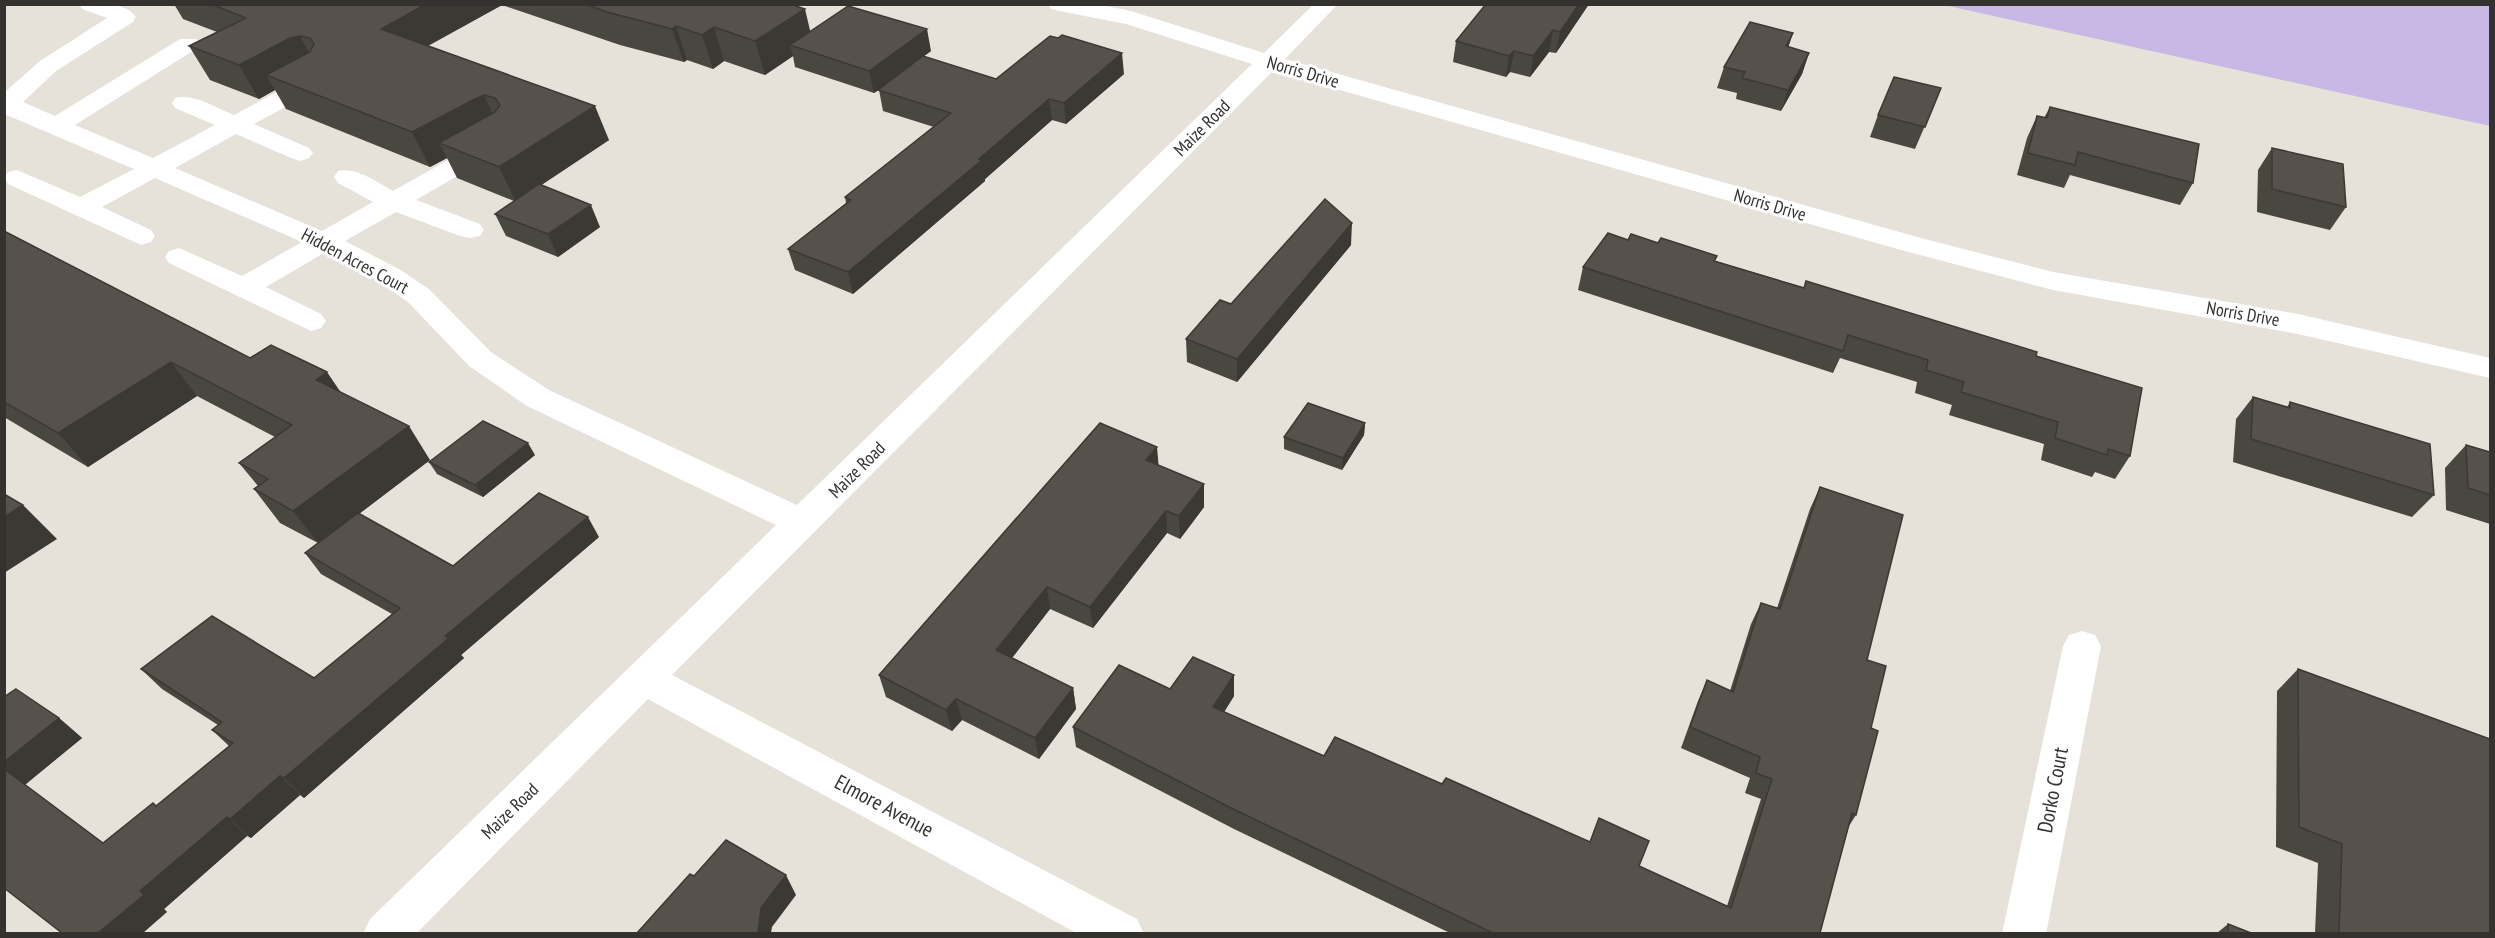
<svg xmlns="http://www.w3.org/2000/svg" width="2495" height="938" viewBox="0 0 2495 938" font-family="'PT Sans Narrow',sans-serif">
  <rect width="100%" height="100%" fill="#e6e1d9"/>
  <polygon fill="#c9b8e5" points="1944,5 2490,5 2490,126"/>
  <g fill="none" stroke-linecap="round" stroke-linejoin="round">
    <g fill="#fff" fill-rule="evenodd">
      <path d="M79 4C97 4 125 1 136 17L133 22 56 71 23 102 55 116 180 39H196L200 44 196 49 75 125 153 158 215 125 175 108 172 103 175 98C194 93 216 108 234 115L310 74 319 72 328 74 331 79 328 84 254 124 309 148 313 153 309 158 300 161 291 158 236 134 175 168 322 231 373 202 338 183 334 177 338 171C357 167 376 182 393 191L482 141 491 138 500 141 504 146 500 151 416 200 480 224 484 230 480 236 470 238 460 236 396 212 345 241 399 269 429 289 491 352 549 390 797 505 1252 64 1126 24 1059 11 1051 9 1048 4H1097L1131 11 1264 53 1314 4H1338L1285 59 1921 238 2053 272 2298 314 2490 358V378L2298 334 2053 290 1901 250 1273 71 672 675 1137 919 1144 934H1078L648 699 416 934H363L370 919 776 525 527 406 469 366 409 303 379 281 324 253 266 287 321 314 326 321 321 328 311 331 169 263 165 257 169 251 179 248 242 276 302 242 155 178 102 207 151 230 155 236 151 242 141 245 8 184 4 177 8 172 17 170 80 197 134 169 4 114V93L40 61 107 18 82 9Z"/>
      <polygon points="2082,631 2095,635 2101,646 2046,934 2002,934 2063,646 2069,635"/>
    </g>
  </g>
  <g fill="#4a4640">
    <polygon points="174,4 790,4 810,31 931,51 924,56 996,79 1124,74 1066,124 1052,120 985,179 985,181 853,294 795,270 788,249 846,203 845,197 934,127 883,111 879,90 874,93 795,67 793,56 765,75 724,61 713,69 687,60 684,62 620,45 502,5 428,46 609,140 541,185 600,227 558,257 506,236 495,214 514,201 457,178 447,158 430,167 286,109 275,90 259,99 210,80 189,46 217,32 183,19"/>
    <polygon points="1589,4 1556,53 1549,52 1530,77 1510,72 1506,77 1453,62 1456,41"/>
    <polygon points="1793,33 1788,47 1809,53 1802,74 1781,111 1736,99 1737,93 1717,88 1724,67"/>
    <polygon points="1941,88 1915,149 1870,137 1878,115"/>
    <polygon points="2050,107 2193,183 2180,205 2070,175 2064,188 2017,175 2027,138 2037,116 2044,118"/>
    <polygon points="2272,148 2346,207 2330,230 2257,212 2258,170"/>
    <polygon points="4,231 250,358 340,392 430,460 359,514 453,566 599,537 461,655 464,658 304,798 300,795 251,838 247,836 164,909 167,912 4,888 4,697 59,718 82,738 25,785 103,843 156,806 229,746 212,730 218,725 162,689 141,669 314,678 392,614 321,574 305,553 318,543 280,523 254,489 258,486 239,463 275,437 197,396 88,467 4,417"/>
    <polygon points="1628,240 1658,243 1717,256 1715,261 2036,356 2130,456 2115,479 2095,472 2092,477 2041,460 2044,444 1949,415 1952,405 1915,393 1917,382 1840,358 1833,373 1578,290 1583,267"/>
    <polygon points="1351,245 1237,382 1187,362 1186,339 1231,304"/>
    <polygon points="2253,397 2287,407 2290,402 2434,495 2412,517 2233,462 2236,419"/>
    <polygon points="1365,423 1364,435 1342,470 1284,449 1284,437"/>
    <polygon points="2466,445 2490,452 2490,524 2446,510 2445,468"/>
    <polygon points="535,455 483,497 437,474 429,462"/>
    <polygon points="1159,466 1204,484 1204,507 1180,539 1167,533 1093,628 1050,609 1012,658 1073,688 1076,709 1039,759 962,720 952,731 886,697 879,675"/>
    <polygon points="1820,487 1867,660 1871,728 1856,815 1849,826 1820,933 1450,933 1234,829 1076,747 1073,727 1170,689 1234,675 1234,696 1224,712 1324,756 1442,784 1639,866 1727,906 1761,799 1745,793 1750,778 1681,748 1698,701 1707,680 1730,691 1751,624 1761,603 1777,608 1810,509"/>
    <polygon points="2298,669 2490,933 2315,933 2318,863 2276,847 2277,691"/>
    <polygon points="2228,924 2251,933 2217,933"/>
  </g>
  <g fill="#3c3934">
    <polygon points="426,4 501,4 502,5 398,62 381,29"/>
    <polygon points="1579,4 1589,4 1556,53 1560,32"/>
    <polygon points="805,9 813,43 790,45 793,56 765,75 755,41"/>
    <polygon points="676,26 687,60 684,62 672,29"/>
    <polygon points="714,27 724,61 713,69 702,35"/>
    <polygon points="927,29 931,51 874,93 869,71"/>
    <polygon points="1553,30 1549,52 1530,77 1533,56"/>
    <polygon points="1793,33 1786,54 1786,46"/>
    <polygon points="300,36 319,70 266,75 275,90 259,99 239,65 290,38"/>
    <polygon points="1514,51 1510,72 1506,77 1509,56"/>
    <polygon points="1122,53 1124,74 1066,124 1064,103"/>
    <polygon points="1809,53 1802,74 1781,111 1788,90"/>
    <polygon points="484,95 500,130 439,143 447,158 430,167 412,132 475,99"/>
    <polygon points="1049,99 1052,120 985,179 985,181 853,294 848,272"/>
    <polygon points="595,106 609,140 516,202 499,167"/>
    <polygon points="591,205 600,227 558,257 548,234"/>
    <polygon points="1352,223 1351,245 1237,382 1237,359"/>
    <polygon points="171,362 197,396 88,467 58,433"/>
    <polygon points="327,372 350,406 316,380"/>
    <polygon points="1365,423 1364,435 1342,470 1343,458"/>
    <polygon points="409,426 430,460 319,544 293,511"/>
    <polygon points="528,443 535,455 483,497 475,485"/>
    <polygon points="1157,447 1159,470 1146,460"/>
    <polygon points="1204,484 1204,507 1180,539 1179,516"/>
    <polygon points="23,505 57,539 4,573 4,517"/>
    <polygon points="1166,511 1167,533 1093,628 1090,607"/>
    <polygon points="588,517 599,537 461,655 464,658 304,798 284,778 445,636"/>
    <polygon points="1047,587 1050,609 1001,672 996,650"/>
    <polygon points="1234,675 1234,696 1214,728 1213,707"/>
    <polygon points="1073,688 1076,709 1039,759 1035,738"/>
    <polygon points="956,699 962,720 952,731 946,710"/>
    <polygon points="59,718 82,738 24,785 4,769 4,762"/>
    <polygon points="280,776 300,795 251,838 230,819"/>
    <polygon points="227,817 247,836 164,909 167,912 143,933 98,933 140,891"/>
    <polygon points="786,875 796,895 772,927 771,933 758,933 761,908"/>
  </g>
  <g fill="#56514b" stroke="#3c3934" stroke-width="1.5">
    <polygon points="211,4 426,4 381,29 595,106 499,167 439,143 495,112 500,105 495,98 484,95 475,99 412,132 266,75 310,52 314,44 310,38 300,36 290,38 239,65 189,46 246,18"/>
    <polygon points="586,4 790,4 805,9 755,41 714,27 702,35 676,26 672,29 607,12"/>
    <polygon points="1486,4 1579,4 1560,32 1553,30 1533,56 1514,51 1509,56 1456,41"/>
    <polygon points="848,6 927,29 869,71 790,45"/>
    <polygon points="1750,22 1793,33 1786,46 1809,53 1788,90 1742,78 1745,72 1724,67"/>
    <polygon points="1062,35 1122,53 1064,103 1049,99 979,159 982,160 848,272 788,249 851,200 845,197 951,113 878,90 923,56 996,79 1050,36 1058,38"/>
    <polygon points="1894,77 1941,88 1925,127 1878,115"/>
    <polygon points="2050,107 2199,144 2193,183 2078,152 2075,165 2028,153 2037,116 2047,118"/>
    <polygon points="2272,148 2343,164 2346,207 2272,189"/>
    <polygon points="539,184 591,205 548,234 495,214"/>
    <polygon points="1325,199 1352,223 1237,359 1186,339 1220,300 1231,304"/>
    <polygon points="4,231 250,358 271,345 327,372 316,380 409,426 293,511 254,489 268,479 239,463 292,425 171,362 58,433 4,402"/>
    <polygon points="1608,233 1628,240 1631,234 1658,243 1661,238 1717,256 1714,261 1804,288 1806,281 2037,352 2036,356 2142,388 2130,456 2108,449 2107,455 2055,438 2058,422 1961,392 1964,382 1926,370 1928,360 1848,335 1843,351 1583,267"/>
    <polygon points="2253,397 2290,408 2290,402 2430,444 2434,495 2251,439"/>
    <polygon points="1308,403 1365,423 1343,458 1284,437"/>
    <polygon points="483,421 528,443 475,485 429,462"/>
    <polygon points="1100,423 1157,447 1146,460 1204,484 1179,516 1166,511 1090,607 1047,587 996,650 1073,688 1035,738 956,699 946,710 879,675"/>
    <polygon points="2466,445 2490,452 2490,495 2468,488"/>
    <polygon points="1820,487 1903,515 1867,660 1886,666 1871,728 1878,731 1856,815 1852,813 1820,933 1493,933 1233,809 1073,727 1119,665 1170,689 1193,657 1234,675 1213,707 1324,756 1335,737 1442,784 1446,778 1590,842 1599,818 1649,841 1639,866 1731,908 1772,779 1756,773 1760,757 1690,727 1707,680 1733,692 1761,603 1780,609"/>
    <polygon points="539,493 588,517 445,636 449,638 284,778 280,776 230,819 227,817 140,891 144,895 98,933 62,933 4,888 4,769 103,843 153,803 156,806 233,743 212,730 222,722 141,669 212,616 314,678 400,608 305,553 358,513 453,566"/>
    <polygon points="4,494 23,505 4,517"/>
    <polygon points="2298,669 2490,739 2490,933 2339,933 2342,844 2299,827"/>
    <polygon points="16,689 59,718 4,762 4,697"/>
    <polygon points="726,840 786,875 761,908 758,933 637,933 690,874 694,876"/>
    <polygon points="2228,924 2251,933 2228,933"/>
  </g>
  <g text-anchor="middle" stroke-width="6" stroke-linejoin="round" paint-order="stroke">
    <g font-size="18" fill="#34322f" stroke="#fff">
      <text transform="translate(1303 72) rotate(16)" y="6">Norris Drive</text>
      <text transform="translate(1202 128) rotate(-45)" y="6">Maize Road</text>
      <text transform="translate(1770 205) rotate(16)" y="6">Norris Drive</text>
      <text transform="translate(355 261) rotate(28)" y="6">Hidden Acres Court</text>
      <text transform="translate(2243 314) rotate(10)" y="6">Norris Drive</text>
      <text transform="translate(857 470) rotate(-45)" y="6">Maize Road</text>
      <text transform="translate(510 811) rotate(-44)" y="6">Maize Road</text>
    </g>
    <g font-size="21" fill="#34322f" stroke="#fff">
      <text transform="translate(2053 790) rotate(-79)" y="7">Dorko Court</text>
      <text transform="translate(884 806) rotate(28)" y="7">Elmore Avenue</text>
    </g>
  </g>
  <rect width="2495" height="938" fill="none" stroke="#34322f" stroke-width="12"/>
</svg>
